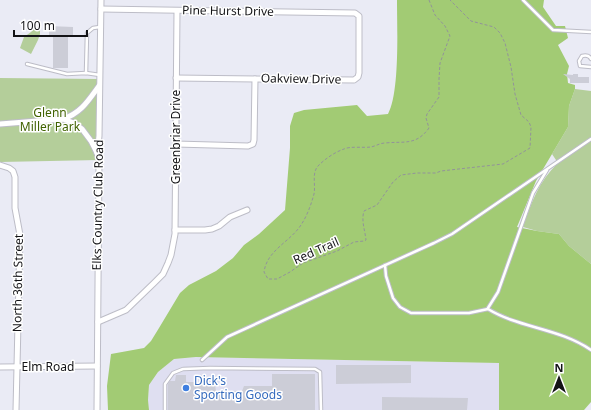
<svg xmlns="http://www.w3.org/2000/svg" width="591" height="410" viewBox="0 0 591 410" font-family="'Noto Sans',sans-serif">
  <rect width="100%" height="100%" fill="#eaebf5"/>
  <polygon fill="#dfdff1" points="196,357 499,363 499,410 149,410 148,400 149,385 158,372 174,359"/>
  <g fill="#b4ce9a">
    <polygon points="37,27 40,30 40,34 38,40 31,54 20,48 24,37 31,32 34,28"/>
    <polygon points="0,78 99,79 99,160 0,162"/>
    <path d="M575 89 591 91V264L569 246 559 234 537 231 523 227C531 203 539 181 558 163L552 154 568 127 569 106Z"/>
  </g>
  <path fill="#a2cb74" d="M397 0H544L543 7 556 26H565L568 38 558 45 569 66 567 74 568 83 575 85V89L569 106 568 127 536 181 517 227 537 231 559 234 569 246 591 264V402L584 410H499V363L196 357 174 359 158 372 149 385 148 400 149 410H108L107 386 111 354 144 348 151 341 159 328 180 293 189 285 216 271 233 258 244 245 259 234 285 210 290 148V126L294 113 304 110 357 105 367 116 388 114C400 92 397 27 397 0Z"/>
  <g fill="#cccdd7">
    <polygon points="49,26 73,27 73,37 68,37 68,68 53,68 53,37 49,37"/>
    <polygon points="563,74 573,75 573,74 578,74 578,77 589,77 589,83 570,83 570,79"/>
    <polygon points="336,365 411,365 411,383 336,384"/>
    <polygon points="272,374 315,374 315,410 168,410 168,384 170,381 175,381 176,375 186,375 186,382 203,382 203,385 215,385 216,391 242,391 244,386 272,386"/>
    <polygon points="382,397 468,398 467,410 382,410"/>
  </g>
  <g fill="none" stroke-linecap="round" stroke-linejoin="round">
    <g stroke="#bdbdc7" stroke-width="4.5">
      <g id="service">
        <polyline points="523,0 553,30 591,32"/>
        <path d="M591 59C589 55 586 55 582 56L579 61 580 66 591 67"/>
        <polyline points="27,64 67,74 86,73 100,75"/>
        <polyline points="86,73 87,33 93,28 100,27"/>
        <path d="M385 265 386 276 393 298 400 307 411 313H469L488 309C519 328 559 328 591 350"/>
        <polyline points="488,308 498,292 533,193 547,170"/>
        <polyline points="202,360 227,337 434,243 452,234 591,139"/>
        <polyline points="165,410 165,384 173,373 183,369 210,368 315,369 320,372 321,410"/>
      </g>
    </g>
    <g stroke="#bdbdc7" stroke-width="7">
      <g id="minor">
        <polyline points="101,9 355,13 359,16 359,73 358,77 354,80 176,78"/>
        <path d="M63 119C81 113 88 101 99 86"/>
        <polyline points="0,124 63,119 74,123 82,129 91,141 97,153"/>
        <polyline points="176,144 248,146 253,144 254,140 255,79"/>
        <polyline points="0,165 9,168 13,171 15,177 15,208 20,235 16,410"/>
        <polyline points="175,230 205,230 212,229 219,226 230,217 247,210"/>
        <polyline points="98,322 126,310 154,283 163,274 168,263 171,255 175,234 177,11"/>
        <polyline points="0,367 97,366"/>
        <polyline points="97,410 99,160 97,153 99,136 101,0"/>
      </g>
    </g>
    <path stroke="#92939a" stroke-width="1" stroke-dasharray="3 2" stroke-linecap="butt" d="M429 0 435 15 445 26 450 36 440 63 439 79V97L427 114 426 118 429 128C416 146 404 141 385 143 380 143 376 146 371 147 363 148 350 146 344 149 335 152 325 159 319 165 311 172 316 185 314 194 311 205 307 216 301 225 290 242 267 250 264 272L268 279H277L290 272 303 263 337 251 354 242 364 241 366 240C365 230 361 221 364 211L377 205 393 182 401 175 417 173H436L441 171 503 164 530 148 531 127 529 122 521 115 515 94 511 67 505 43 500 33 494 27 471 21 450 0"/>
    <use href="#service" stroke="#fff" stroke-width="2.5"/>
    <use href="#minor" stroke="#fff" stroke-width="5"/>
  </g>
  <circle fill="#3f7fe0" stroke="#fff" stroke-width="1.5" cx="186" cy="388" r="4"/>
  <g text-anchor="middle" stroke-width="3" stroke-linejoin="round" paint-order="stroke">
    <g font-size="12" fill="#131316" stroke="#fff">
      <text transform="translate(228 11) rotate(1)" y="4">Pine Hurst Drive</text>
      <text transform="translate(301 79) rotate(1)" y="4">Oakview Drive</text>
      <text transform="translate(176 137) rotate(-90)" y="4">Greenbriar Drive</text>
      <text transform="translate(98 205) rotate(-89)" y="4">Elks Country Club Road</text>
      <text transform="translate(316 251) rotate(-24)" y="4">Red Trail</text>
      <text transform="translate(18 283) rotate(-89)" y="4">North 36th Street</text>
      <text x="48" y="371">Elm Road</text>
    </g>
    <g font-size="12" fill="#406200" stroke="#fff">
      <text x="50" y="117">Glenn<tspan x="50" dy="14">Miller Park</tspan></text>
    </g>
    <g font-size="12" fill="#366cbe" stroke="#fff" text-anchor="start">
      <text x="194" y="385">Dick's<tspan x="194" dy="14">Sporting Goods</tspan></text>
    </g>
  </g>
  <g transform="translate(559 378)" stroke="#ffffff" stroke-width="3" paint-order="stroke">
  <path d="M0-3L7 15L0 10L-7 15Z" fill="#131316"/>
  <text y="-6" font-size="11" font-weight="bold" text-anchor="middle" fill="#131316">N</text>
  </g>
  <path d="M14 30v6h73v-6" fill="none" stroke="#131316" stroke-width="2"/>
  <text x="20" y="30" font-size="12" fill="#131316" stroke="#ffffff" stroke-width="3" paint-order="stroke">100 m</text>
</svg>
